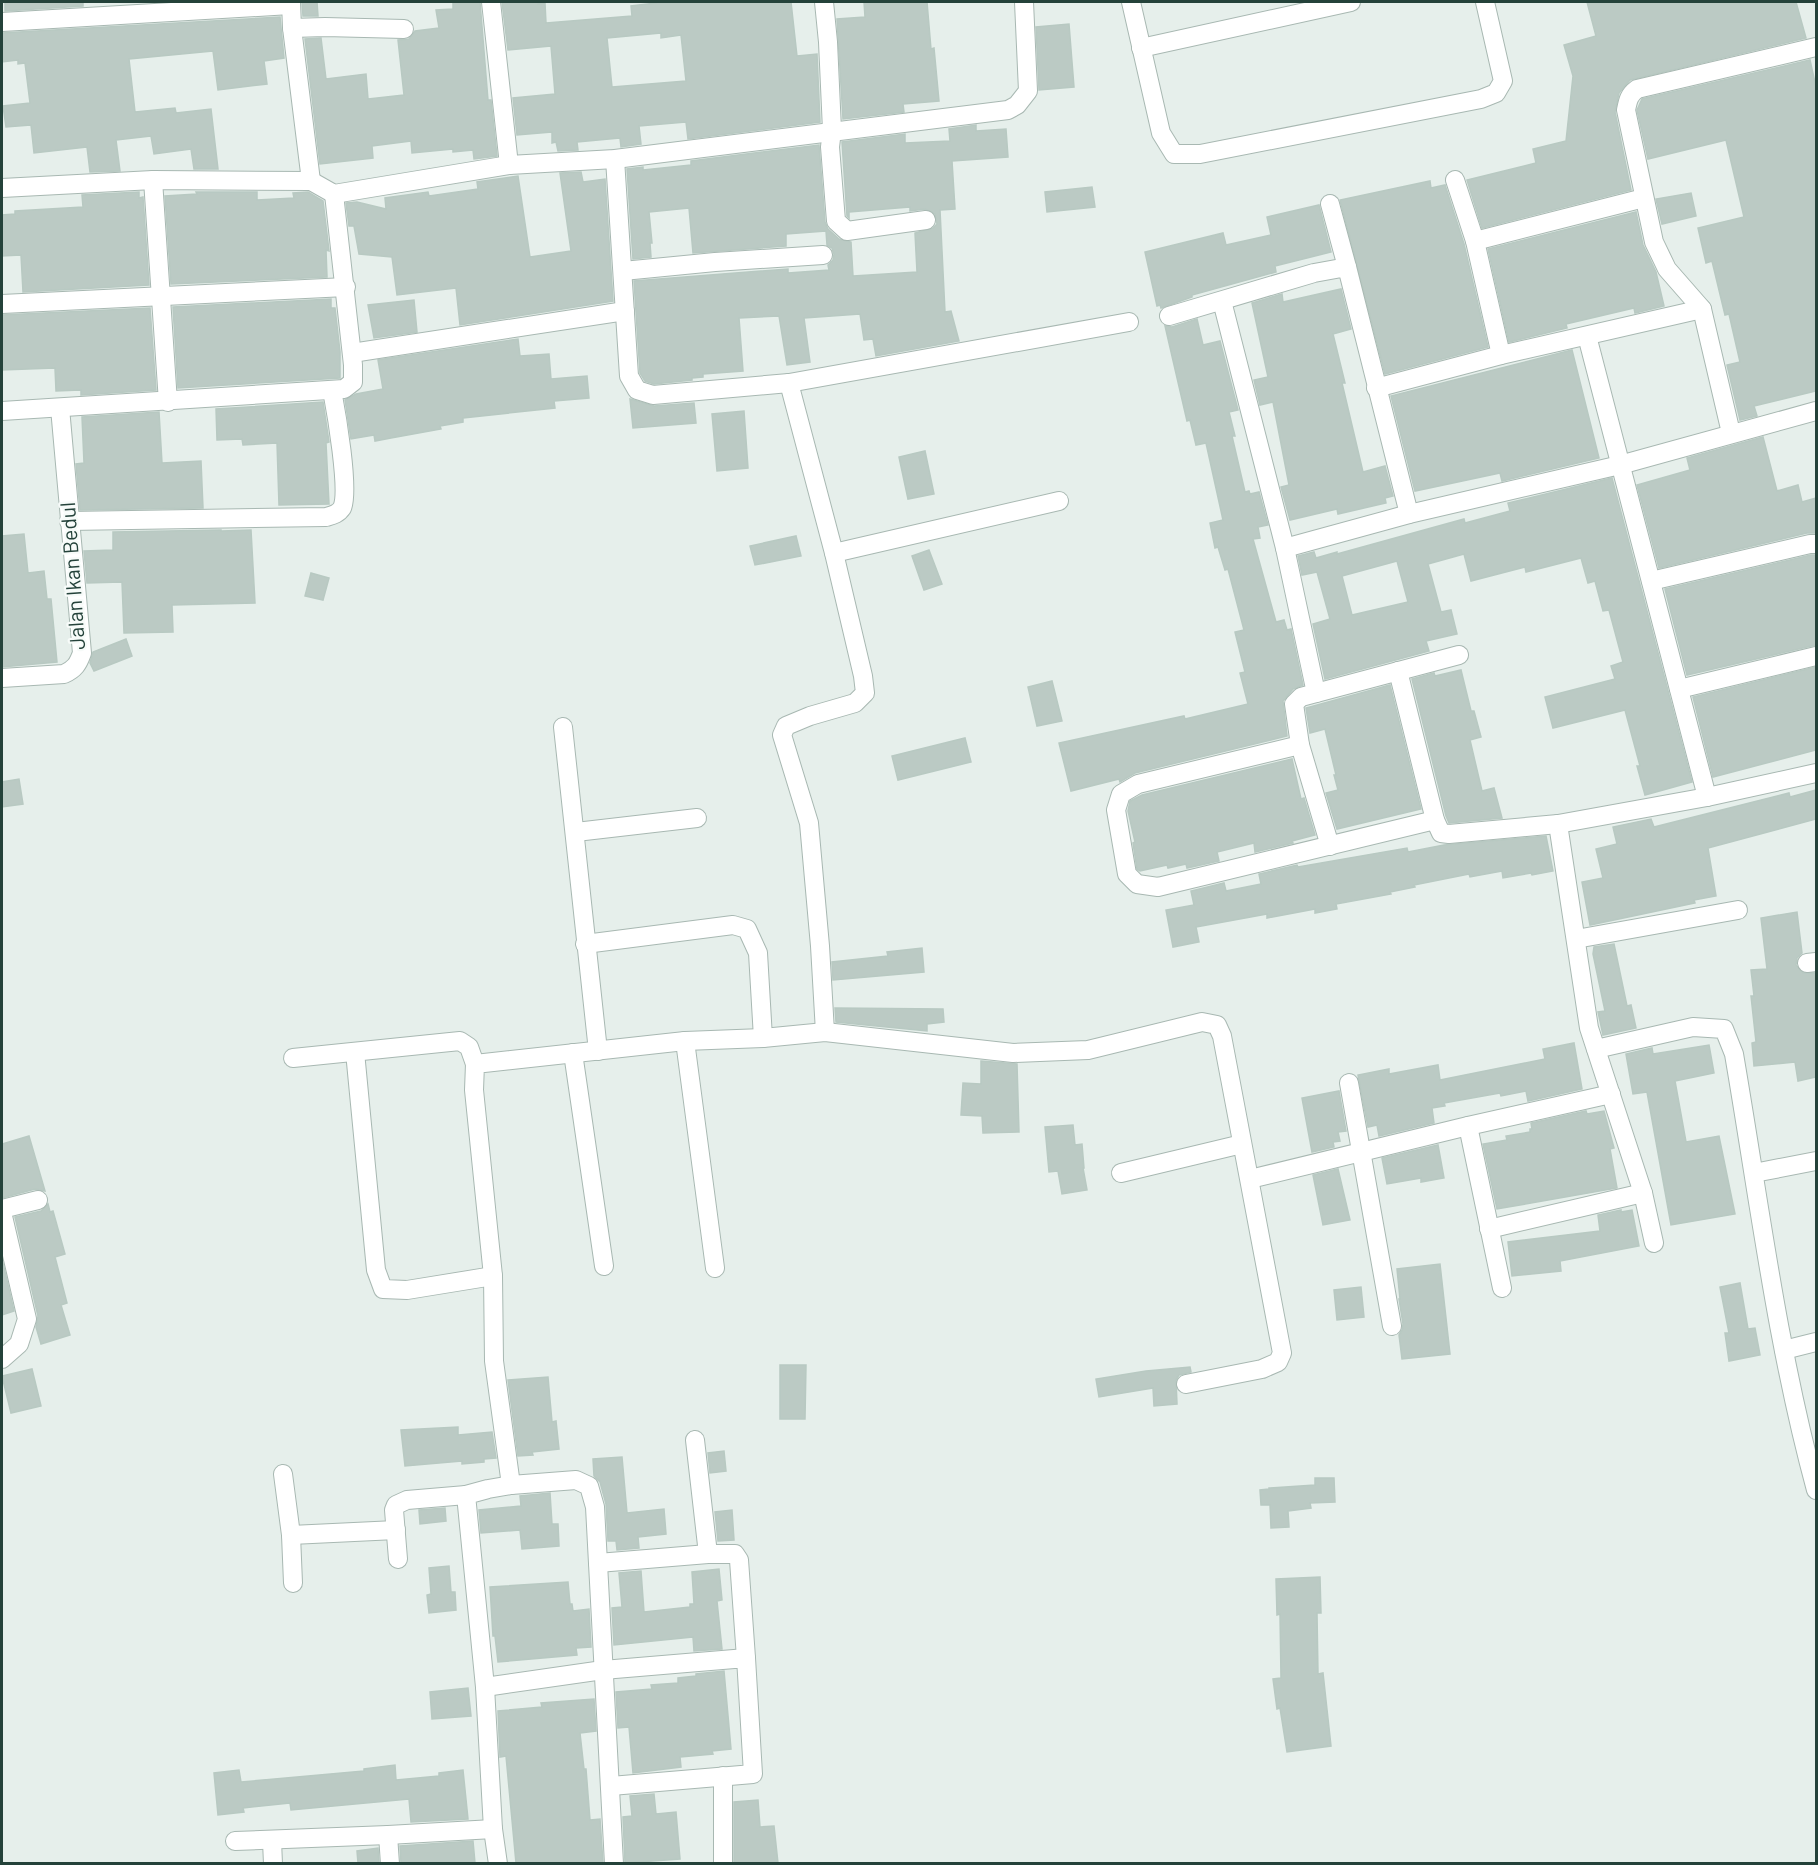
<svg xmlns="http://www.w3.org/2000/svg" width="1818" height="1865" viewBox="0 0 1818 1865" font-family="Barlow,sans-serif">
  <rect width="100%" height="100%" fill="#e6efeb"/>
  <g fill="#bbcac4" stroke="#b8c9c2" stroke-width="1.5" fill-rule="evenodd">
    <polygon points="5,2 83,2 83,6 5,11"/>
    <polygon points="302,2 317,2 318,16 303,16"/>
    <polygon points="453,2 480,2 488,100 491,100 497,156 474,159 473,150 453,152 453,149 412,153 411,141 372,146 373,158 320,164 305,39 321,38 326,79 366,74 368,99 404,95 398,40 409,39 415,31 439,28 436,10 453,9"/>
    <path d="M502 2H539L538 4 545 3 546 23 632 16 631 6 656 3V2H791L797 56 817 54 820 122 688 139 686 122 639 126 641 144 621 147 620 138 577 142 578 150 558 151 556 142 552 143V132L517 135 513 98 555 94 551 46 508 50ZM661 33V38L681 35 686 81 612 87 607 38Z"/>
    <polygon points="864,2 927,2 931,49 934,48 939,101 903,104 904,112 843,119 837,19 865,17"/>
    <polygon points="1587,2 1796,2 1806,38 1630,80 1619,93 1615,112 1631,190 1482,228 1467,180 1536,163 1533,149 1566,141 1573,76 1564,45 1596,36"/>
    <polygon points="280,17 284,58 264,61 267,84 218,90 213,51 129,59 135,112 175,108 176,113 211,109 218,169 194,169 191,149 154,154 151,136 116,140 120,171 90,172 87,147 34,153 31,125 6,127 3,106 30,103 25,63 18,64 18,60 2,62 2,33"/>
    <polygon points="1069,24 1074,87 1039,90 1036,27"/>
    <polygon points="1810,60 1816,87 1816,391 1754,406 1757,416 1740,420 1727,365 1740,362 1729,314 1725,315 1712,261 1706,263 1698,228 1744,217 1726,140 1648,159 1637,110 1642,99"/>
    <polygon points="976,125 976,131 1006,129 1008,157 952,161 955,209 940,210 945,312 951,311 959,341 876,356 873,339 864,340 860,314 804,318 810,362 787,365 779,316 739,318 743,371 703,374 703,377 692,378 692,380 654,384 645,381 640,373 634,281 788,269 788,273 829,270 828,265 833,260 834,254 832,248 827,245 826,231 786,234 786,246 693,253 689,208 649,212 652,243 650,243 651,257 633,259 627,169 643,167 643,170 691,165 691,161 819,145 825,222 828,229 839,239 851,242 853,276 917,272 915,233 933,228 937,224 935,214 925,209 910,211 910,207 849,212 849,218 847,216 842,142 905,134 905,143 950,141 949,129"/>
    <polygon points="581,172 583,182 605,179 613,301 460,325 456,288 397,295 392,257 359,254 354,226 349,226 346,203 357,202 386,209 385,198 428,192 429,196 478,189 477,182 518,176 530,257 571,251 560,173"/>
    <polygon points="1430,181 1431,188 1445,185 1464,244 1488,347 1385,374 1340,200"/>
    <polygon points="1092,187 1095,207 1047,212 1045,192"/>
    <polygon points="139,192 139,198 143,197 149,285 23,292 21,255 2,256 2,215 15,214 15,211 83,207 82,195"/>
    <polygon points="196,192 257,192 257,200 294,198 293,193 308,192 323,201 329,251 326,250 327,277 171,284 165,196 197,194"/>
    <polygon points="1691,193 1696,216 1662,224 1656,199"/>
    <polygon points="1319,205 1331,252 1275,266 1276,272 1192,295 1192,297 1161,308 1160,305 1157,306 1145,252 1223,233 1226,245 1271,235 1267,217"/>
    <polygon points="1636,212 1643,245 1656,272 1664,306 1635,313 1634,308 1566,324 1567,328 1509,342 1488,249"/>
    <polygon points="1341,289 1351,329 1333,334 1345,383 1342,383 1363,472 1385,466 1393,496 1385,498 1386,503 1338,514 1337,509 1290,520 1281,487 1289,485 1273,402 1260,405 1254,380 1268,377 1252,303 1282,294 1283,302"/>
    <polygon points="331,299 331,308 335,308 340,352 340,378 178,388 173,307"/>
    <polygon points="414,300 417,332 374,338 368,305"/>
    <polygon points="150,308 156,390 81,395 81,390 56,391 55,368 2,370 2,315"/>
    <polygon points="1197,319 1203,345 1220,341 1238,410 1229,412 1235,436 1232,436 1245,492 1249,491 1250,494 1259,492 1268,525 1258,527 1260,538 1253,539 1276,622 1284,620 1287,630 1291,629 1303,685 1293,689 1283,701 1287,736 1135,773 1120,782 1119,779 1071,791 1059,743 1184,716 1185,719 1248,704 1240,673 1245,672 1235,632 1244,630 1228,569 1225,570 1218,547 1215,548 1210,523 1223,520 1206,443 1196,445 1190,420 1187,421 1165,326 1172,327"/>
    <polygon points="518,339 520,356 549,354 551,379 587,376 589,398 554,401 555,408 463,418 463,422 440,426 441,429 391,438 375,441 374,435 351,439 345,400 356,394 383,389 378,360"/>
    <polygon points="1572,350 1599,458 1502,481 1500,473 1415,491 1391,396"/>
    <polygon points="630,399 654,406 694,403 696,423 633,428"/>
    <polygon points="323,402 329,442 326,443 329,504 279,505 277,443 243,445 242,439 217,440 216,409"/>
    <polygon points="744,411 748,468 717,471 712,414"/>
    <polygon points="159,412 162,463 201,461 203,508 80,510 76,464 84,463 82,417"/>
    <polygon points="1763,437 1777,491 1798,485 1802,502 1816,498 1816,533 1807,533 1659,568 1637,485 1690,470 1687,458"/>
    <polygon points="925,451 934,494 908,499 899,457"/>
    <path d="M1612 478 1692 782 1645 795 1637 766H1640L1625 710 1553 728 1545 697 1615 679 1611 666 1623 662 1609 610 1603 611 1595 581 1588 583 1581 558 1526 572 1525 567 1471 581 1464 554 1428 564 1441 612 1451 610 1457 634 1426 641 1429 651 1325 679 1313 624 1330 619 1317 572 1302 575 1298 556 1314 552 1316 558 1337 552V554L1464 519 1465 523 1510 511 1508 503ZM1397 561 1408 602 1352 615 1342 576Z"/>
    <polygon points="221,530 221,531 251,530 255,603 172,605 173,632 124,633 122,582 87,583 84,551 113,550 113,532"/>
    <polygon points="24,534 28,573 44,571 47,599 51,599 57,662 2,667 2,536"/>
    <polygon points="796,536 801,556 755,565 750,546"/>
    <polygon points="929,550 942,584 924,590 912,556"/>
    <polygon points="1811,555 1816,555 1816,645 1687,675 1665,589"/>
    <polygon points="311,573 329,578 323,600 305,596"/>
    <polygon points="126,639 132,656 94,671 90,663 93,652"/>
    <polygon points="1816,667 1816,750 1713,777 1693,697"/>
    <polygon points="1461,670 1471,711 1474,711 1481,737 1470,740 1482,791 1494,788 1502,818 1449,823 1446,816 1412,679 1434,673 1435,676"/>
    <polygon points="1052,681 1062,721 1037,726 1028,687"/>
    <polygon points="1390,685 1421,809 1337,829 1326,793 1338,790 1334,775 1336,775 1325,729 1310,733 1306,708"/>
    <polygon points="965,738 971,762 898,780 892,756"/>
    <polygon points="1292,759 1301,799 1304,798 1315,835 1292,841 1293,843 1255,852 1254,843 1217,852 1219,861 1187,868 1186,864 1168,868 1167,865 1140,871 1137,869 1133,843 1135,842 1128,811 1130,801 1142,795"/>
    <polygon points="19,779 23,804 2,807 2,782"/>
    <polygon points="1816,790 1816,819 1708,848 1716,896 1694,900 1695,903 1590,925 1582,882 1603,878 1596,849 1617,844 1613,827 1651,819 1654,827 1789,793 1790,797"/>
    <polygon points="1546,836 1553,871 1532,875 1531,873 1503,878 1502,871 1470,877 1469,874 1414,885 1415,887 1390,892 1391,894 1336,904 1337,909 1315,913 1315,909 1267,918 1267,914 1196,927 1199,942 1173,947 1166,910 1194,905 1191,891 1224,883 1226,891 1261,884 1259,874 1297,865 1298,867 1407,848 1408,852 1444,845"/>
    <polygon points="1797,912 1802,953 1797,958 1796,965 1803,973 1816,973 1816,1077 1798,1081 1795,1062 1754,1066 1752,1043 1756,1042 1751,996 1754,996 1751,970 1767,969 1761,918"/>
    <polygon points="1614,944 1627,1006 1631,1005 1636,1028 1603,1035 1598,1012 1605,1011 1593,954 1594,947"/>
    <polygon points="922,948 924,972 833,980 832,962 888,956 887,952"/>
    <polygon points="835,1008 943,1009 944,1022 927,1024 927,1031 836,1022"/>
    <polygon points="1574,1043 1582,1089 1528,1101 1526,1091 1501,1096 1500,1093 1444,1103 1445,1106 1432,1108 1434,1123 1379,1136 1377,1125 1368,1127 1358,1075 1389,1069 1389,1074 1438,1065 1440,1080 1545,1059 1543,1049"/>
    <polygon points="1709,1045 1714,1073 1675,1081 1686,1142 1719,1136 1735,1214 1671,1225 1647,1092 1633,1094 1626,1054 1652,1048 1653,1054"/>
    <polygon points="981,1061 1017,1064 1019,1132 983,1133 982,1116 961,1115 963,1083 981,1084"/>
    <polygon points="1339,1091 1346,1131 1338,1132 1340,1141 1333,1142 1334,1147 1312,1152 1302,1098"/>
    <polygon points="1586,1111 1587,1114 1604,1111 1614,1148 1610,1149 1617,1188 1497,1209 1483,1144 1507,1140 1506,1136 1530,1132 1530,1129 1532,1129 1531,1123"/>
    <polygon points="1073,1125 1075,1145 1082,1144 1084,1168 1083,1168 1087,1190 1062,1194 1058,1171 1049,1172 1045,1127"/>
    <polygon points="29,1136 45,1191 35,1189 2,1198 2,1144"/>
    <polygon points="1438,1145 1444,1178 1421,1182 1421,1178 1387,1184 1382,1158"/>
    <polygon points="1338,1169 1350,1220 1323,1225 1313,1175"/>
    <polygon points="48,1204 50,1212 53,1211 65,1254 55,1257 67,1303 61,1305 70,1335 41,1344 36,1327 38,1316 15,1217 41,1211"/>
    <polygon points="1621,1210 1621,1212 1632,1210 1639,1246 1560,1261 1561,1271 1512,1276 1508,1242 1600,1231 1598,1215"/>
    <polygon points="2,1259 14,1311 2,1315"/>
    <polygon points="1440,1264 1450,1354 1402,1359 1399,1335 1402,1330 1403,1324 1399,1299 1400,1299 1397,1269"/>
    <polygon points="1740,1283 1748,1329 1755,1328 1760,1355 1729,1361 1725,1333 1729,1333 1720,1287"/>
    <polygon points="1361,1287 1364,1317 1337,1320 1334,1290"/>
    <polygon points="780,1365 806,1365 805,1419 780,1419"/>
    <polygon points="1190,1367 1191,1372 1179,1375 1176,1380 1177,1404 1154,1406 1153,1388 1099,1397 1096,1379 1146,1371"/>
    <polygon points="32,1369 41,1406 11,1413 2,1376"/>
    <polygon points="548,1377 552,1422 556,1421 559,1449 532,1452 533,1455 518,1456 508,1380"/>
    <polygon points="458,1427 458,1435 492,1432 496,1458 484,1459 484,1462 462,1464 462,1461 405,1466 401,1430"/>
    <polygon points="724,1451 726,1471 710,1473 708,1453"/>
    <polygon points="622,1457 627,1513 664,1509 666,1534 638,1537 639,1548 617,1550 616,1541 608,1541 606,1504 600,1482 594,1476 593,1459"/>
    <polygon points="1315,1478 1334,1478 1335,1502 1310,1503 1311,1508 1288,1511 1289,1527 1271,1528 1270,1505 1261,1505 1260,1490 1269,1489 1269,1488 1315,1485"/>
    <polygon points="550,1493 552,1524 558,1524 559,1546 522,1549 520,1530 481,1533 479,1510 521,1506 520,1496"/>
    <polygon points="445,1508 446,1521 420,1524 419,1510"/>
    <polygon points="732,1510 734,1540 718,1541 715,1512"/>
    <polygon points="449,1566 451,1592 455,1592 456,1610 429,1613 427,1595 431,1594 429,1568"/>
    <polygon points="719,1569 722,1600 717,1601 722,1649 694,1651 693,1637 614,1645 612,1608 622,1607 619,1573 641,1571 644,1612 690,1607 690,1604 694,1604 692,1572"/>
    <polygon points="1320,1577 1321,1613 1317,1613 1318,1674 1323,1673 1331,1746 1287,1752 1280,1708 1277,1709 1273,1679 1281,1678 1280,1614 1277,1615 1276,1579"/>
    <polygon points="568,1582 570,1604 572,1604 573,1611 589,1609 591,1647 576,1648 577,1655 498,1662 495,1636 493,1636 490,1587"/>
    <polygon points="724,1671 731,1749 712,1751 713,1754 680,1757 681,1767 633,1773 629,1727 618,1728 616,1692 652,1689 651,1685 678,1683 678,1678 696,1676 696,1674"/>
    <polygon points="468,1688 471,1716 432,1719 430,1692"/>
    <polygon points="594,1699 596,1731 580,1733 584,1769 586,1769 590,1820 600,1819 603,1863 516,1863 506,1756 500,1757 498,1711 542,1707 541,1703"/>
    <polygon points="395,1765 396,1780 439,1776 439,1773 463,1770 468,1819 411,1822 409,1799 291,1810 290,1803 243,1808 244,1812 218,1815 214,1773 239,1770 241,1782 364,1771 364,1769"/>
    <polygon points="654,1794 656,1814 676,1812 680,1859 625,1863 623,1817 632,1816 630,1796"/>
    <polygon points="758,1800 760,1827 774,1826 778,1863 734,1863 734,1802"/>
    <polygon points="473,1841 475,1863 401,1863 400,1846"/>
    <polygon points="378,1848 379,1863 358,1863 357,1851"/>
  </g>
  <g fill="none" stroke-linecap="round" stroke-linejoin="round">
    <g stroke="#a8b8b2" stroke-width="20">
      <g id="minor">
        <polyline points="291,2 292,28 311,181"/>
        <polyline points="491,2 509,165"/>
        <polyline points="824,2 828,42 832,130 830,147 836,221 847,231 926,220"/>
        <polyline points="1131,2 1161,133 1174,154 1200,154 1481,99 1496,93 1503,81 1485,2"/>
        <polyline points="2,22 290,5"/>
        <polyline points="292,28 325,27 404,29"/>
        <polyline points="1141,48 1351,2"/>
        <polyline points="615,159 629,376 637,390 653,395 789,383 1129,322"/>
        <polyline points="153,180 168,402"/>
        <polyline points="1455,180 1475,241 1501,355"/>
        <polyline points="2,188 153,180 311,181 334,194 509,165 615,159 1008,110 1017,105 1028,91 1024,2"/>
        <polyline points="1330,204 1347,267"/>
        <polyline points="1475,241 1644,198"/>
        <polyline points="623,271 715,262 823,255"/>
        <polyline points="1222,301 1285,548 1316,693"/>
        <polyline points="2,304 346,287"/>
        <polyline points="1169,316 1314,273 1347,267 1409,514"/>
        <polyline points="1587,336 1707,797"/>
        <polyline points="352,353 625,311"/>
        <polyline points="789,383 834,553 863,676 865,693 855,703 810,716 786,726 782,735 809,823 820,946 825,1032"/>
        <polyline points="1376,388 1501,355 1702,309"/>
        <polyline points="2,411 344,389 353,382 353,365 334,194"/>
        <path d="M1731 433 1702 309 1667 269 1654 242 1626 110C1628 100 1629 95 1637 89L1816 47"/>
        <path d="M69 521 326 517C333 515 338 514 342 508 350 491 336 411 332 390"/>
        <polyline points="1285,548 1409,514 1620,465 1816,411"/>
        <polyline points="834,553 1059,501"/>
        <polyline points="1651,581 1810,544 1816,544"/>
        <polyline points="1398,671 1435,820 1441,833 1449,834 1558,824 1707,797 1816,773"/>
        <path d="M2 678 64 674C75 669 78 664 82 653L60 408"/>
        <polyline points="1679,689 1816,656"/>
        <polyline points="563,727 598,1051"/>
        <polyline points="1300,745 1138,784 1121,794 1116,810 1127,874 1137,884 1158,887 1435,820"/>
        <polyline points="1558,824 1589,1028 1643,1193 1654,1243"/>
        <polyline points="576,832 697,818"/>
        <polyline points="1330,846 1300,745 1294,704 1301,697 1459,655"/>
        <polyline points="1576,939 1738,910"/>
        <polyline points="585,944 733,925 747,929 758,953 763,1038"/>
        <polyline points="1807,963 1816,962"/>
        <polyline points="685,1041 715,1268"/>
        <path d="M1596 1049 1693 1027 1724 1029 1734 1054C1759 1200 1777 1347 1816 1490"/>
        <polyline points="355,1052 376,1270 383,1289 407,1290 493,1276"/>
        <polyline points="573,1053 604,1266"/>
        <polyline points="293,1058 460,1041 469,1047 475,1064"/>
        <polyline points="1349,1083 1392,1326"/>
        <polyline points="1468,1126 1502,1288"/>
        <polyline points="1121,1173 1242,1144"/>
        <polyline points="1754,1173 1816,1161"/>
        <polyline points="1250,1179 1468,1126 1611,1094"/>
        <polyline points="2,1209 38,1200"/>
        <polyline points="2,1212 27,1319 19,1344 2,1359"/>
        <polyline points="1489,1229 1643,1193"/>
        <polyline points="1784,1350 1816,1342"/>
        <polyline points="695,1440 708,1554"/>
        <polyline points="283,1474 291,1535 293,1583"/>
        <polyline points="511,1485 494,1361 493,1276 474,1090 475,1064 685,1041 763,1038 825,1032 1013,1053 1088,1050 1202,1022 1217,1025 1222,1036 1282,1353 1278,1362 1262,1369 1186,1384"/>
        <polyline points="291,1535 396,1530"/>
        <polyline points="398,1559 394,1510 396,1505 407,1500 466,1495"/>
        <polyline points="598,1563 708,1554 735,1554 739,1560 746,1658"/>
        <polyline points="485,1687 603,1670 746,1658 753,1774 611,1786"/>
        <polyline points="388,1835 390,1864"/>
        <polyline points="235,1841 388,1835 493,1829"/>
        <polyline points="272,1841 273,1864"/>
        <polyline points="498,1864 493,1829 485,1687 466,1495 488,1489 511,1485 576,1480 589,1486 595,1507 614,1864"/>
        <polyline points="723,1864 723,1776"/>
      </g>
    </g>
    <use href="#minor" stroke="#fff" stroke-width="18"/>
  </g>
  <g text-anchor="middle" stroke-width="4.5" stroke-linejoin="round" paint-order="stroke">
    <g font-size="21" fill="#24423a" stroke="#f7fbf9">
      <text transform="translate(73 576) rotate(-94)" y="7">Jalan Ikan Bedul</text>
    </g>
  </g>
  <rect width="1818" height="1865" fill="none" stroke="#24423a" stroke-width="6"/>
</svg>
